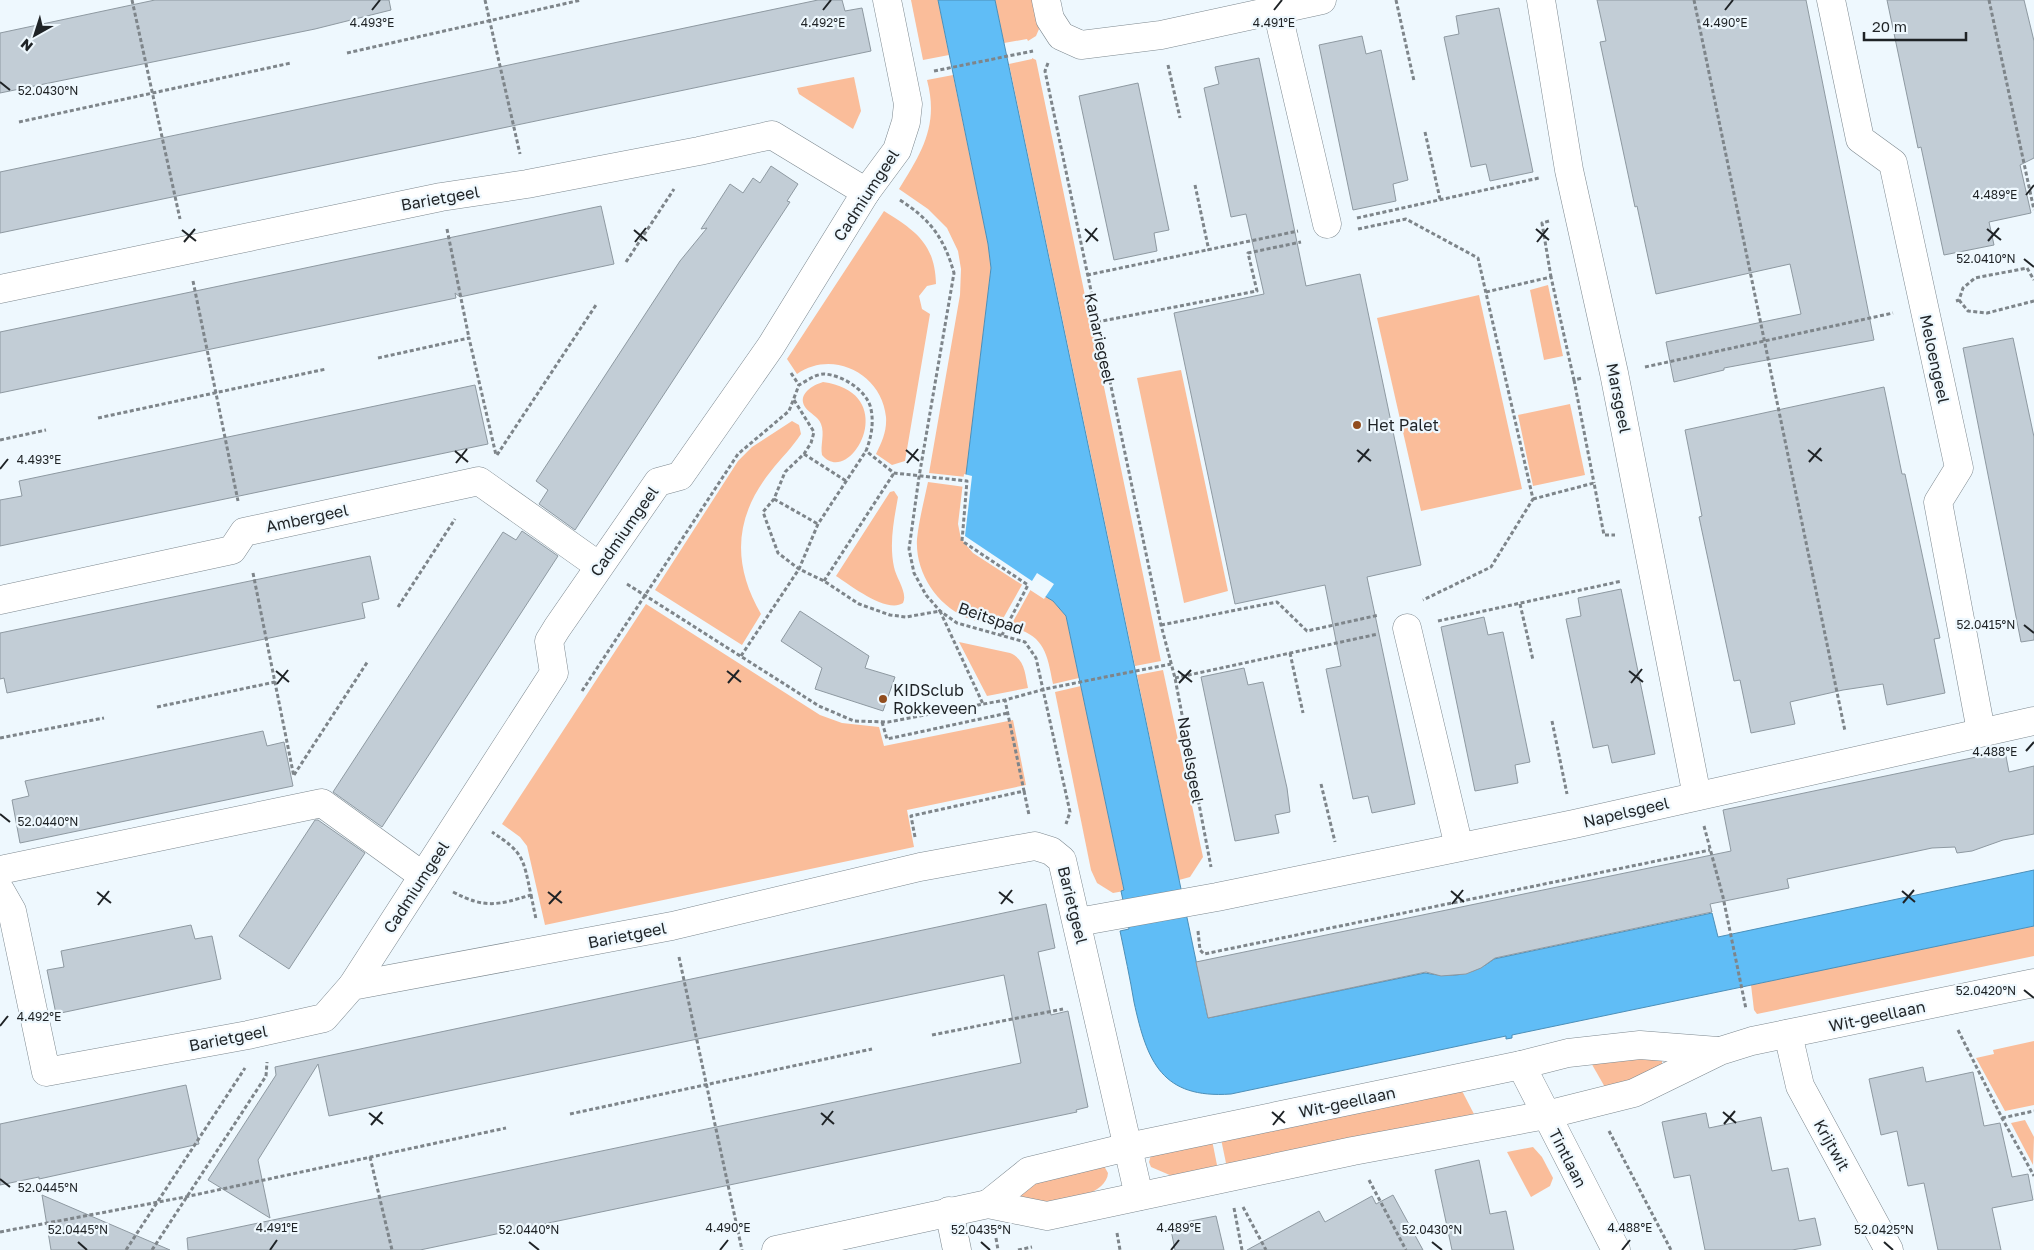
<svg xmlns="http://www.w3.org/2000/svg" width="2034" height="1250" viewBox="0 0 2034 1250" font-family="'Golos Text',sans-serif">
  <rect width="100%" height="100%" fill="#eef8fe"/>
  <g fill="#fabd9a">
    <polygon points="911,0 938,0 949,55 923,60"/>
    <polygon points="995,0 1033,0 1039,29 1036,36 1028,41 1027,39 1004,43"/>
    <polygon points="1032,58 1036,60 1161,661 1135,666 1009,64 1032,59"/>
    <path d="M953 75 988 244 991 268 966 477 929 473 960 295 961 269 958 251 947 228 928 209 899 189C922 152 939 125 927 80Z"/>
    <polygon points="854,77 861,111 853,129 799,94 797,88"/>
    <path d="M884 211C916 231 935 244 936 284L927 286 919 296 922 309 930 314 905 461 892 465 876 454C882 442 887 431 886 417 882 374 833 349 797 374L787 359Z"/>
    <polygon points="1548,285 1563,356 1544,360 1530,290"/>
    <polygon points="1479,295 1522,489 1421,511 1377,318"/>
    <polygon points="1181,370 1228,591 1184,603 1137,378"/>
    <path d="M823 382C904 393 850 489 822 455 820 445 825 434 821 424 818 416 810 414 805 407 797 394 813 385 823 382Z"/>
    <polygon points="1570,404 1585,475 1533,486 1518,415"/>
    <path d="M792 421 799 425 801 434C792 448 781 458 771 471 734 517 732 564 761 614L742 645 655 590 738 461 752 447Z"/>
    <path d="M928 482 965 487 1023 583 1000 624C988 623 976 622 965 617 936 604 915 572 917 539 919 520 924 501 928 482Z"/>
    <path d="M894 491 898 497C894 520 889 543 894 567 896 578 908 593 903 603 887 614 850 585 836 576L890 492Z"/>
    <path d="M1031 589 1053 601 1066 616 1079 678 1053 684C1047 652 1044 635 1010 627Z"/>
    <polygon points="646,604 820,715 842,723 879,727 884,746 1013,720 1026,785 907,810 914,847 545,925 527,846 520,837 502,824"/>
    <path d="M959 642 1010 653C1025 659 1025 674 1028 688L987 696Z"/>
    <polygon points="1163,670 1203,857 1190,877 1179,880 1137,675"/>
    <polygon points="1081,686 1124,891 1113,893 1097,883 1091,870 1055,692"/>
    <polygon points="2034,926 2034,956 1757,1014 1754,1010 1751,985"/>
    <polygon points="2034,1041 2034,1105 2005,1111 1976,1058 1994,1054 1993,1050"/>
    <polygon points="1654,1057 1662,1059 1662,1065 1648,1074 1606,1089 1590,1061"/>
    <polygon points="1460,1087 1475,1116 1227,1168 1221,1139"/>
    <polygon points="2025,1120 2034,1137 2033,1165 2011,1123"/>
    <polygon points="1212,1140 1218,1170 1172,1176 1151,1167 1149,1162 1151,1155"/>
    <polygon points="1533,1147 1542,1157 1553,1178 1550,1186 1531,1197 1507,1152"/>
    <path d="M1104 1166 1108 1173C1107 1193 1067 1203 1050 1203 1038 1203 1024 1199 1011 1197L1027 1185Z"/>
  </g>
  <path fill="#60bdf6" stroke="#4c8fb8" d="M938 0H995L1208 1018 1425 973C1451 978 1472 976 1494 959L1712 913 1718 937 2034 870V926L1512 1035V1038L1506 1039V1036L1231 1094C1162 1099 1147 1062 1134 1002 1130 978 1125 955 1120 931L1129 929 1121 891 1124 890 1066 616 1053 601 1023 583 963 538 960 524 991 268 988 244Z"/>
  <polygon fill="#eef8fe" points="964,474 972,476 965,536 1032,581 1037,573 1054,584 1044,599 973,553 961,539 958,524"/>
  <g fill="#c2cdd6" stroke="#8e99a1">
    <polygon points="155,0 389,0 391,10 315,29 0,93 0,33"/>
    <polygon points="818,0 842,0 845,11 862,8 871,51 0,233 0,172"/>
    <polygon points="1597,0 1806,0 1874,340 1724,368 1724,370 1674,382 1666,342 1801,314 1790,264 1656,294 1637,206 1635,207 1600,42 1606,41"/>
    <polygon points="1887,0 2024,0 2034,41 2034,158 2020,165 2031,213 1989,222 1994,245 1944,255 1921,147 1918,148"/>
    <polygon points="1499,8 1533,172 1490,181 1486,164 1471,167 1444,37 1459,34 1456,16"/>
    <polygon points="1362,36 1366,54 1381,50 1408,180 1393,184 1396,201 1353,210 1319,45"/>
    <polygon points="1259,58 1306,286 1360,274 1421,565 1367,577 1415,804 1372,813 1368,796 1353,799 1326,669 1341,666 1325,585 1235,604 1174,313 1264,294 1246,214 1231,217 1204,88 1219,84 1215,67"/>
    <polygon points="1138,83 1169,230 1154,233 1157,251 1114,260 1079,96"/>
    <polygon points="771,166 798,184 787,201 790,202 575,530 539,504 548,490 536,481 680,261 707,228 701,229 730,184 743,193 753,178 760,183"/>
    <polygon points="601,206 614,264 460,297 455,293 456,298 0,393 0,332"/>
    <polygon points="2013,338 2034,437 2034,640 2021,642 1963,348"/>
    <polygon points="475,385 488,444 0,546 0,500 22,496 19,481"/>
    <polygon points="1884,387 1902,474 1905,474 1940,638 1934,639 1945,693 1887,705 1883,684 1843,690 1790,702 1795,724 1751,733 1740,680 1734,681 1699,517 1702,516 1685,430"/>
    <polygon points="522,531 558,556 382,827 333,792 503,532 516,540"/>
    <polygon points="370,556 379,599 362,603 365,618 7,693 4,678 0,679 0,633"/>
    <polygon points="1621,589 1655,754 1612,763 1608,745 1593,748 1566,619 1581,616 1578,598"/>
    <polygon points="800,611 869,656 865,668 895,677 883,711 815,689 822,668 781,641"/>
    <polygon points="1484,617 1488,635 1503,632 1530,762 1515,765 1518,783 1475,791 1441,627"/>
    <polygon points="1244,668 1248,685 1263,682 1287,788 1290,812 1275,815 1279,833 1235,841 1201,677"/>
    <polygon points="263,731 267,746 284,742 293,786 20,843 12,800 29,796 25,781"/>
    <polygon points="2005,751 2009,772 2034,766 2034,834 2003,840 1972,851 1957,853 1955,847 1932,848 1787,879 1789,888 1710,904 1712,912 1495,958 1481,968 1466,974 1441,976 1426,972 1208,1018 1196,962 1731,851 1723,810"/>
    <polygon points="315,820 318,820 365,853 289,969 239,936"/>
    <polygon points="1046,904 1055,948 1038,952 1051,1015 1068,1011 1088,1107 1076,1110 1077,1112 420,1250 188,1250 187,1238 1021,1063 1004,975 329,1116 318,1064 258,1160 270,1218 208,1180 276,1075 275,1067"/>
    <polygon points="191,925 195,939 212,936 221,979 56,1014 47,970 64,967 61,951"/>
    <polygon points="1923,1067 1926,1082 1973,1072 1984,1126 2000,1123 2012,1177 2028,1174 2033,1200 1992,1208 2001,1250 1938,1250 1924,1183 1908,1186 1897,1131 1881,1135 1869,1079"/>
    <polygon points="186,1085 199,1144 39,1179 39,1177 0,1185 0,1124"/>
    <polygon points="1706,1113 1709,1128 1761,1117 1772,1171 1788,1168 1799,1221 1815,1218 1821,1245 1792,1250 1705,1250 1690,1175 1674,1178 1662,1122"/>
    <polygon points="1479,1160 1490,1214 1506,1211 1514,1250 1452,1250 1435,1170"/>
    <polygon points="42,1195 170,1250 51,1250"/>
    <polygon points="1393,1195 1423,1250 1247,1250 1319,1211 1325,1222 1372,1196 1376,1204"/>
    <polygon points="1216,1216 1224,1250 1175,1250 1170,1225"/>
  </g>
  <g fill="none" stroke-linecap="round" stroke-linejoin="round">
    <g stroke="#7d888f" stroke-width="29">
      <g id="pedestrian">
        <polyline points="1277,10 1327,224"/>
        <polyline points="1407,628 1459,847"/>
        <polyline points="0,870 322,803 423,876"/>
      </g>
    </g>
    <g stroke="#7d888f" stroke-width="29">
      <g id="minor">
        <polyline points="1046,0 1050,19 1061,36 1081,45 1161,35 1322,0"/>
        <polyline points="1541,0 1569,170 1614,373 1697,796"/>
        <polyline points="1831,0 1860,139 1893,163 1959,468 1938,502 1981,731"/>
        <polyline points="0,289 441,197 527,184 699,151 772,135 866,192"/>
        <polyline points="0,600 232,550 244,532 479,481 599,566"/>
        <polyline points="0,890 12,911 46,1072 248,1035 324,1018 352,986 672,926 920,867 1035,846 1051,851 1062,860 1139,1196"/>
        <polyline points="1078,922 1217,897 1574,824 2034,721"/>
        <polyline points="352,986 554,673 549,641 557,628 658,482 680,476 771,346 866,192 897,150 906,122 908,104 887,0"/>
        <polyline points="1788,1034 1800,1086 1889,1250"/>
        <polyline points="1521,1065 1568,1053 1640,1045 1718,1051"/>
        <polyline points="1546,1115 1634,1093 1720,1051 1752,1041 2034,983"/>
        <polyline points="949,1211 957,1250"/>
      </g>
    </g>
    <g stroke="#7d888f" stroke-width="29">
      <g id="tertiary">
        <polyline points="988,1204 1029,1171 1128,1147 1521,1065 1616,1250"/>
        <polyline points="776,1250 988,1204 1047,1216 1353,1151 1546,1115"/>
      </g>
    </g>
    <g stroke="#7e858a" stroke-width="3" stroke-dasharray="4 2.5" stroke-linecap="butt">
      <polyline points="132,0 180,219"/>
      <polyline points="485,0 520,154"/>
      <polyline points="1396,0 1414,81"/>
      <polyline points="1694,0 1845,731"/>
      <polyline points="1989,0 2034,210"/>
      <polyline points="347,53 581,0"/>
      <polyline points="1048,63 1045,71 1161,625 1175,678 1211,867"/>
      <polyline points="1168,65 1180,118"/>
      <polyline points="934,71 1033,51"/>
      <polyline points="19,122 291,63"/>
      <polyline points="1425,132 1440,199"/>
      <polyline points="1195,185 1209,251"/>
      <path d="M900 200C931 220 944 238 954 273L919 477 909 549 914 573 926 595 940 611 957 623 1025 642 1036 658 1070 812 1066 824"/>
      <polyline points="1357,218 1539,178"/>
      <polyline points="1549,221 1542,223 1551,277"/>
      <polyline points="447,229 469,338"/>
      <polyline points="1358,229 1406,219 1478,258 1533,499 1491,567 1423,600"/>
      <polyline points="626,262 674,189"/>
      <polyline points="1087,275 1298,231"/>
      <polyline points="193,281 238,501"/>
      <polyline points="1486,292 1551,277 1574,380 1582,378"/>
      <polyline points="1959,300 1968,311 1987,313 2034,301"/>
      <polyline points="1956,301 1959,300 1963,288 1975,278 2027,268 2034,280"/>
      <polyline points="1097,322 1257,291 1248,253 1301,242"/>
      <polyline points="378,358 469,338 496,455"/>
      <polyline points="1645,367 1893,313"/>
      <polyline points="791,373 799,385"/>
      <polyline points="1574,380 1594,483"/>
      <polyline points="794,400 814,432 811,443 804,454 785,472 774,499 763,512 778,553 799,569 824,581 859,604 890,615 906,617 940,611 983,704"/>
      <polyline points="98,418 326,369"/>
      <polyline points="0,440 46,430"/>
      <polyline points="804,454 846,481"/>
      <polyline points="497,455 596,305"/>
      <polyline points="774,499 818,524"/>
      <polyline points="1533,499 1594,483 1604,535 1615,535"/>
      <polyline points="253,573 294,777"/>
      <polyline points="824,581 894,473"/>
      <polyline points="627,584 819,706 854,721 888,722 1005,700 1045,689 1171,664"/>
      <polyline points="1520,604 1533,660"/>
      <polyline points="398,607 455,519"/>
      <polyline points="1438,621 1622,581"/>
      <polyline points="1161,625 1277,602 1307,631 1379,615"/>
      <polyline points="1290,653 1303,713"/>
      <polyline points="741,656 799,569 818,524 866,451"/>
      <polyline points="1175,678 1378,634"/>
      <path d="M582 691 738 454 789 411 799 385C806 381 816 374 824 374 842 375 867 390 871 409 874 424 871 438 866 451L894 473 967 481 962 541 1028 585 1002 635"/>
      <polyline points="157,707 275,682"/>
      <polyline points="1552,721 1567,794"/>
      <polyline points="882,722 887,739 1008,713"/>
      <polyline points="0,738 104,718"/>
      <polyline points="294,775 368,661"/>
      <polyline points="1321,784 1335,842"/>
      <polyline points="1024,791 1029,815"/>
      <polyline points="1704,826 1723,897 1746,1009"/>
      <polyline points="915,837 911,816 1024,791 1005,700"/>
      <path d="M453 892C486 909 497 905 531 895 523 858 524 853 492 832"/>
      <polyline points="531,895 536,919"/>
      <polyline points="1198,931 1200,950 1204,954 1710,850"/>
      <polyline points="679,957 742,1250"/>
      <polyline points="1958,1030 2002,1118 2034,1176"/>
      <polyline points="932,1035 1063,1009"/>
      <polyline points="570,1114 872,1049"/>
      <polyline points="2002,1118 2034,1111"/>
      <polyline points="1609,1131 1671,1250"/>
      <polyline points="370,1157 392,1250"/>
      <polyline points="1369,1180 1406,1250"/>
      <polyline points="1243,1207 1266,1250"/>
      <polyline points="1234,1208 1242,1250"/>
      <polyline points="0,1232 185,1197 506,1128"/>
      <polyline points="1117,1233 1120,1250"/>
      <polyline points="996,1238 998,1250"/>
      <polyline points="126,1250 245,1068"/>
      <polyline points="152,1250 266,1076 267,1062"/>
      <polyline points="1018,1250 1032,1247"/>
    </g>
    <use href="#pedestrian" stroke="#fff" stroke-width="28"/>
    <use href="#minor" stroke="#fff" stroke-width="28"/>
    <use href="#tertiary" stroke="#fff" stroke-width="28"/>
  </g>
  <path fill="none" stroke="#1f2326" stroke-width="2" d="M372 10 380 0M823 10 831 0M1274 10 1282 0M1725 10 1733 0M0 82 10 90M2026 195 2034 185M1085 229 1098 241M1536 229 1549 240M1987 229 2001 240M182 230 196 241M634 230 647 241M1988 241 1999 228M184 242 195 229M635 242 646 228M1086 242 1097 228M1537 242 1548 228M2024 259 2034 267M906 450 919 461M1357 450 1371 461M1808 450 1822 461M455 451 468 462M1358 462 1369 449M1809 462 1821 448M456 463 467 449M907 463 918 449M0 469 8 459M2024 625 2034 633M276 671 289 682M727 671 741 682M1178 671 1192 682M1629 671 1643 682M728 683 739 670M1179 683 1191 670M1631 683 1642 669M277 684 288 670M2026 751 2034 742M0 814 10 822M1451 891 1464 902M1902 891 1915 902M97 892 111 903M548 892 562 903M999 892 1013 903M1903 903 1914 890M549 904 561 891M1001 904 1012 890M1452 904 1463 890M98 905 109 891M2024 990 2034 998M0 1026 8 1016M1272 1112 1285 1123M1723 1112 1736 1123M369 1113 383 1124M821 1113 834 1124M1724 1124 1735 1111M371 1125 382 1112M822 1125 833 1111M1273 1125 1284 1111M0 1179 10 1187M78 1242 87 1250M529 1242 539 1250M981 1242 990 1250M1432 1242 1442 1250M1884 1242 1893 1250M270 1250 277 1240M720 1250 728 1240M1171 1250 1179 1240M1622 1250 1630 1240"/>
  <g fill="#914d1f" stroke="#eef8fe" stroke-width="2">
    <circle cx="1357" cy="425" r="5"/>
    <circle cx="883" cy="699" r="5"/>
  </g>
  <g text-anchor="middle" stroke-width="4.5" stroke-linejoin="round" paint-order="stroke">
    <g font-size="16" fill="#1f2326" stroke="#eef8fe">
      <text transform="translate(866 195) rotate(-57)" y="6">Cadmiumgeel</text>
      <text transform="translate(440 198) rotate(-10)" y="6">Barietgeel</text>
      <text transform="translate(1100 338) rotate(78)" y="6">Kanariegeel</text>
      <text transform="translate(1935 359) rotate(78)" y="6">Meloengeel</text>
      <text transform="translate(1619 398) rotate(79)" y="6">Marsgeel</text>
      <text transform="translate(307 518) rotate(-12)" y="6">Ambergeel</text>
      <text transform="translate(624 531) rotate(-55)" y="6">Cadmiumgeel</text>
      <text transform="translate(991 618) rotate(19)" y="6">Beitspad</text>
      <text transform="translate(1191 760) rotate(80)" y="6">Napelsgeel</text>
      <text transform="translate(1626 812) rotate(-13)" y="6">Napelsgeel</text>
      <text transform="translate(416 887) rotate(-57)" y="6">Cadmiumgeel</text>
      <text transform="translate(1073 905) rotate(76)" y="6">Barietgeel</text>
      <text transform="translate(627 935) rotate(-11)" y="6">Barietgeel</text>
      <text transform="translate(1877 1016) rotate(-12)" y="6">Wit-geellaan</text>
      <text transform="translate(228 1038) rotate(-11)" y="6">Barietgeel</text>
      <text transform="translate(1347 1102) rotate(-12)" y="6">Wit-geellaan</text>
      <text transform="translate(1832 1145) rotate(61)" y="6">Krijtwit</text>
      <text transform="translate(1568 1158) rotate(63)" y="6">Tintlaan</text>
    </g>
    <g font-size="16" fill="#1f2326" stroke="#eef8fe" text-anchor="start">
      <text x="1367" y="431">Het Palet</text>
      <text x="893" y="696">KIDSclub<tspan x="893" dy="18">Rokkeveen</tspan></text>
    </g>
  </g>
  <g font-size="12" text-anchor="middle" fill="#1f2326" stroke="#eef8fe" stroke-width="4.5" stroke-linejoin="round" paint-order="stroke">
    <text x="372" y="27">4.493°E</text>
    <text x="823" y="27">4.492°E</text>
    <text x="1274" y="27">4.491°E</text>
    <text x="1725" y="27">4.490°E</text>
    <text x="48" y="95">52.0430°N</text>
    <text x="1995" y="199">4.489°E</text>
    <text x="1986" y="263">52.0410°N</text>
    <text x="39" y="464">4.493°E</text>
    <text x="1986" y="629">52.0415°N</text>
    <text x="1995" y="756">4.488°E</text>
    <text x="48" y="826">52.0440°N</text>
    <text x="1986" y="995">52.0420°N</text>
    <text x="39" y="1021">4.492°E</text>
    <text x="48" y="1192">52.0445°N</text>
    <text x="277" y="1232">4.491°E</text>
    <text x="728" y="1232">4.490°E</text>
    <text x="1179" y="1232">4.489°E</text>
    <text x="1630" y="1232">4.488°E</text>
    <text x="78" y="1234">52.0445°N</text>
    <text x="529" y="1234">52.0440°N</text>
    <text x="981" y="1234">52.0435°N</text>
    <text x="1432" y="1234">52.0430°N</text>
    <text x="1884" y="1234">52.0425°N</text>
  </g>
  <g transform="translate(35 35) rotate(219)" stroke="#eef8fe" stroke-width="4" paint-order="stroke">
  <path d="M0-4L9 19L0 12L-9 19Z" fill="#1f2326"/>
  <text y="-8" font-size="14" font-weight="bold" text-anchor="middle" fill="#1f2326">N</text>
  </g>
  <path d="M1864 32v8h102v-8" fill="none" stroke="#1f2326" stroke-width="2.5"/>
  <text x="1872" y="32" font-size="15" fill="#1f2326" stroke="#eef8fe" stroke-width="4" paint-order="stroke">20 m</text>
</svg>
